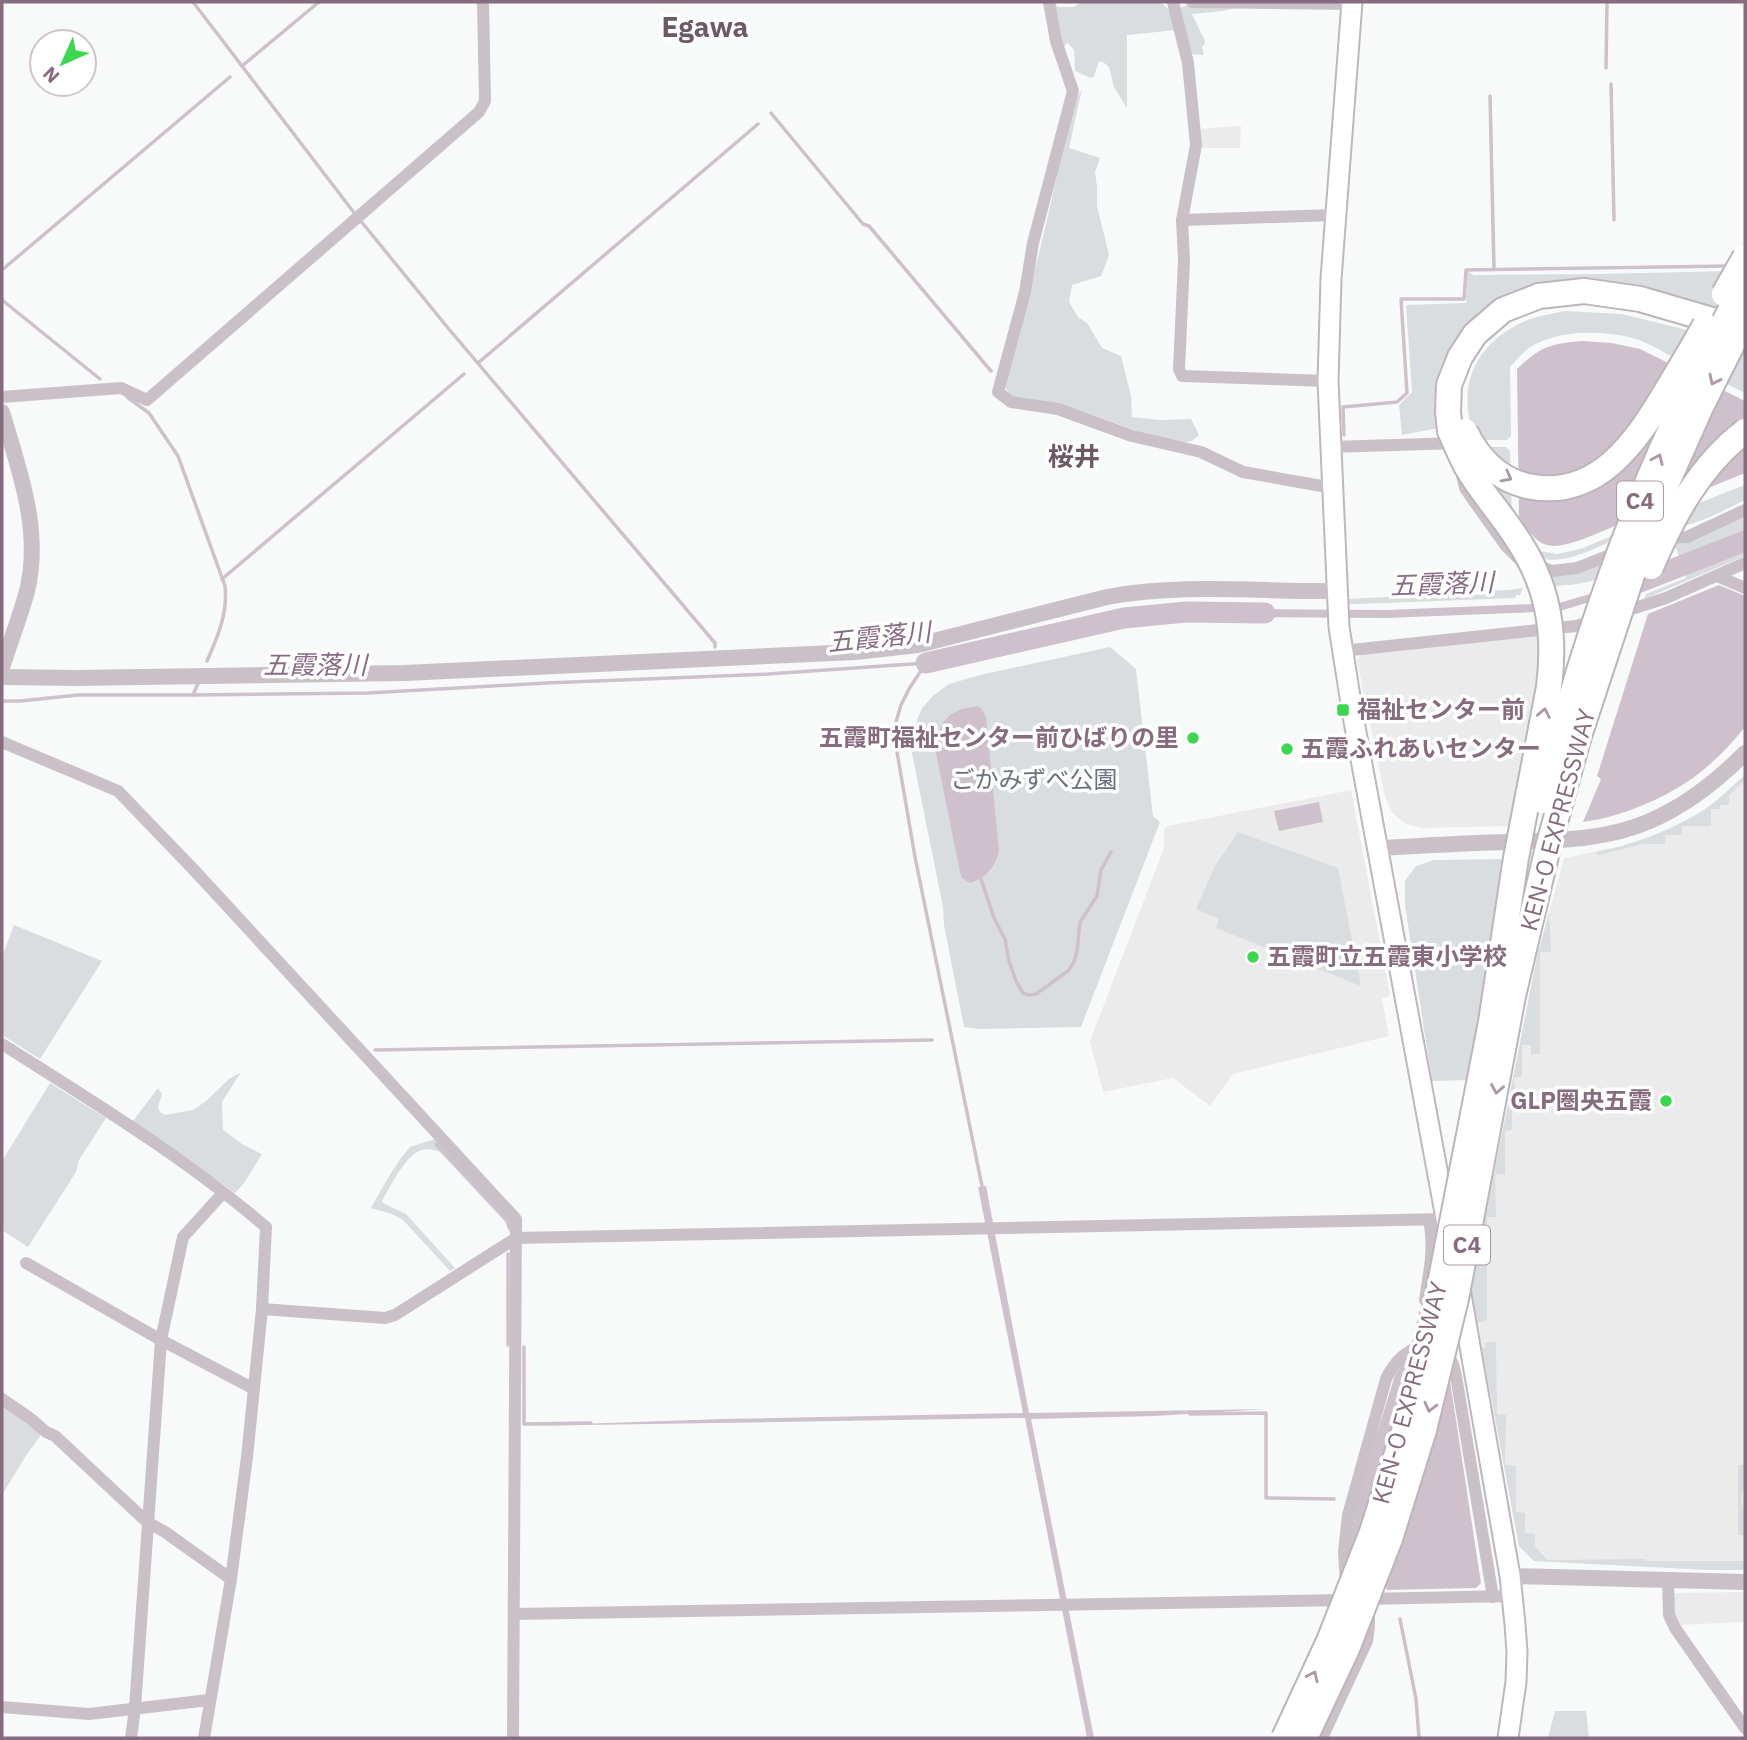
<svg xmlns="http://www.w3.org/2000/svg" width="1747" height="1740" viewBox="0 0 1747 1740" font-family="'IBM Plex Sans','Noto Sans JP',sans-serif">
  <rect width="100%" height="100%" fill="#f8fafa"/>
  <g fill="#ebebec">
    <polygon points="1241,126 1240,148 1200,148 1196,129"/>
    <polygon points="1540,635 1542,689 1513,826 1422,828 1406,824 1398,818 1392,812 1385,797 1357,660 1362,653"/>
    <polygon points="1745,775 1745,1570 1709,1570 1534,1561 1519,1546 1471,1291 1537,957 1564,858 1623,846 1656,835 1700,813 1721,797"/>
    <polygon points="1351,790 1390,995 1382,999 1389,1036 1233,1074 1210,1106 1173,1078 1103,1092 1090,1041 1164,848 1164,829 1168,826"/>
    <polygon points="1745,1592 1745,1622 1679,1625 1674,1616 1673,1601 1675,1593"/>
  </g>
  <g fill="#d9dde0">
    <path d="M1051 2H1055L1057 7H1074L1081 2H1159C1171 7 1173 19 1177 30L1127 35V108L1114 87 1109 67 1103 62 1099 61 1094 76 1090 78 1075 71 1074 50 1067 42 1062 52Z"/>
    <polygon points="1190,5 1239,7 1223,11 1192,14 1205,41 1205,43 1202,47 1204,55 1189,54 1181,10 1181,7"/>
    <path d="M1082 89 1069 148 1100 158 1095 172 1097 187V206L1109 255 1101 276 1072 285 1069 302 1078 317 1087 323 1102 348 1121 356 1131 396 1132 417 1159 420 1191 419 1198 433V436L1192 441 1185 442 1151 436 1093 415 1054 406 1020 402 1008 392 1005 386C1021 323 1038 261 1052 198 1060 165 1065 119 1082 89Z"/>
    <polygon points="1467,271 1474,275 1599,274 1731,271 1745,325 1656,298 1492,309 1444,427 1402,435 1399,405 1412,392 1406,305 1466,303"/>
    <path d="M1565 311 1622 314 1695 332 1678 360C1661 351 1643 339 1624 336 1596 330 1553 331 1529 348 1522 353 1516 361 1510 367L1511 436 1507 440H1476C1455 390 1473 345 1523 322 1536 316 1551 314 1565 311Z"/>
    <polygon points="1743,347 1745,348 1745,393 1725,383"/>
    <path d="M1469 447H1506L1510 451 1512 522 1528 541 1540 551 1557 554 1580 549 1664 515H1668L1745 485V500C1726 509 1702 523 1681 526 1668 528 1655 526 1643 529 1597 541 1560 581 1513 545L1471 489 1467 474Z"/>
    <polygon points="1745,515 1745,531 1679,557 1676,548 1664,553 1670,542"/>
    <polygon points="1745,547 1745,556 1644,599 1646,594 1686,578 1685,572"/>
    <path d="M1605 562 1599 579C1581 584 1566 586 1548 586L1542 572Z"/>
    <polygon points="1523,588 1520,595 1516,595 1515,598 1358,604 1348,604 1348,599 1441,594 1454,596 1477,595 1480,591 1508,590"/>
    <polygon points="1110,647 1136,669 1153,816 1160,822 1081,1027 979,1029 964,1027 944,925 943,907 910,743 913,730 922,708 934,695 949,684 980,675"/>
    <path d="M1745 775V780L1729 795V805H1720V809H1711V826H1682V835H1665V844H1643L1598 855 1596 852C1632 845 1667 832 1699 813 1716 803 1730 788 1745 775Z"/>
    <polygon points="1238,832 1338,868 1361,986 1216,928 1219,919 1196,909 1215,866"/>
    <polygon points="1508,859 1470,1080 1432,1081 1405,905 1405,881 1416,866 1434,860"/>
    <polygon points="1549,913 1551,952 1540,952 1540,1054 1531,1054 1531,1045 1522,1045 1522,1076 1514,1078 1515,1096 1512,1096 1512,1130 1505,1131 1505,1174 1495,1175 1496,1217 1487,1217 1487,1320 1477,1323 1471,1291 1537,957"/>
    <polygon points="14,925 102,961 40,1059 2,1035 2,957"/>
    <polygon points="241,1072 222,1102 223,1130 242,1144 262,1154 244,1183 235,1193 133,1121 158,1088 162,1094 158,1107 160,1112 165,1115 193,1110 206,1101 229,1079"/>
    <polygon points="50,1083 106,1118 79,1160 76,1172 28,1247 2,1230 2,1161"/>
    <path d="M438 1138 511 1219 512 1228 509 1232 505 1222 440 1152C434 1150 428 1148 422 1150 406 1154 390 1187 382 1201L383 1203 406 1214 455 1268 450 1271 403 1220 392 1214 371 1208C383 1187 394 1165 410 1147Z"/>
    <polygon points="1496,1342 1497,1414 1506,1415 1505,1460 1506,1465 1516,1466 1516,1512 1525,1513 1525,1533 1535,1534 1535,1546 1547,1560 1646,1559 1646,1561 1745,1561 1745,1570 1709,1570 1534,1561 1519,1546 1482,1348 1486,1347 1485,1343"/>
    <polygon points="6,1404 40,1431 40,1436 25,1457 2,1495 2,1410"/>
    <polygon points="1744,1461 1745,1461 1745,1479 1741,1500 1745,1513 1745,1535 1738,1535 1738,1465 1744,1465"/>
    <polygon points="1555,1711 1586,1711 1589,1738 1548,1738"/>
  </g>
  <g fill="#cec1cc">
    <path d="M1582 341 1612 343 1640 349 1745 401V473L1581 540C1546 551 1541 548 1519 519L1517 369C1541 346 1550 344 1582 341Z"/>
    <polygon points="1745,531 1745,547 1685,572 1679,557"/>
    <polygon points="1621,585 1619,593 1560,611 1387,618 1237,617 1238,609 1387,610 1559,603"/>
    <path d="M1719 585 1745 596V727C1712 768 1681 791 1631 810 1616 815 1599 820 1583 822L1601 779 1597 776 1648 614Z"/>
    <path d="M977 706 981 708 986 717 999 851C995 867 986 878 970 883L962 878 960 872 935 748 940 728 945 720 951 714 962 709Z"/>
    <polygon points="1319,802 1323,822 1279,831 1274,811"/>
    <polygon points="986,1186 1029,1413 1267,1409 1155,1416 1031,1419 1094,1738 1087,1738 1025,1418 520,1426 723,1419 1023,1413 978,1187"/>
    <polygon points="1428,1346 1446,1367 1450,1381 1481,1583 1476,1588 1387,1590 1385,1584 1348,1558 1356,1501 1395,1375 1403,1363"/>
  </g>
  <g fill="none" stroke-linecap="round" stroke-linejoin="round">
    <g stroke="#cec1cc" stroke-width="3.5">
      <polyline points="193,2 355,214"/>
      <polyline points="242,66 319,2"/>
      <polyline points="1606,68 1607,2"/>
      <polyline points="1611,84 1614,220"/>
      <polyline points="1490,96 1494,269"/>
      <polyline points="771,113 863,224 869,226 991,371"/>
      <polyline points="360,220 448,328 715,643 715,647"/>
      <polyline points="2,270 230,77"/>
      <polyline points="2,298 2,300 100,379"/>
      <polyline points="478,363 758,124"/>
      <path d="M127 397 149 413 178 456 225 586C228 613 218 636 207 661"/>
      <polyline points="1344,435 1343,407 1397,402 1407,393 1401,299 1464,299 1466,270 1729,266"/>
      <polyline points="222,579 464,374"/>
      <polyline points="926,663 909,689 901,705 896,722 896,746 915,857 983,1191"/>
      <polyline points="193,695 199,681"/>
      <polyline points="2,701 20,701 78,695 193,695 368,693 546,683 768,674 926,663"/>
      <polyline points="981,879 994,918 1005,939 1009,961 1016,981 1023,993 1029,995 1036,994 1068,971 1074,962 1077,951 1080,922 1097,896 1101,870 1111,852"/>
      <polyline points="375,1050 932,1040"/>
      <polyline points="436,1144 508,1221 509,1227"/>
      <polyline points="508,1345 508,1254"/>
      <polyline points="524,1347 524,1424 591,1423"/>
      <polyline points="1190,1414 1266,1413 1266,1498 1334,1499"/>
      <polyline points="1400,1619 1416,1699 1419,1738"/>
    </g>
    <g stroke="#cec1cc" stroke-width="21">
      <polyline points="1617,591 1745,541"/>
      <polyline points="926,663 1124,618 1186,612 1265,613"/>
    </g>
    <g stroke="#c0b6bd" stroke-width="23">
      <g id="secondary">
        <polyline points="1352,2 1331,279 1328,381 1339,627 1353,716 1448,1229"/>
        <polyline points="1460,1289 1510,1576 1515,1624 1517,1652 1516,1682 1508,1738"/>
      </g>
    </g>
    <g stroke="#bcb5ba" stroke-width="28">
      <polyline id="motorway" points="1450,431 1448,412 1449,385 1460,357 1475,334 1503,310 1539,296 1584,291 1640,299 1729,325"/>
    </g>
    <g stroke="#c9c1c7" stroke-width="12">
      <polyline points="1049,2 1056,41 1073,91 1033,243 1025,292 998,392 1011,402 1058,409 1132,436 1201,452 1243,472 1333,488"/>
      <polyline points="1173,2 1188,63 1196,145 1182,220 1184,260 1179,369 1182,376 1328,381"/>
      <polyline points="1192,2 1352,4"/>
      <polyline points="1182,220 1335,215"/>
      <polyline points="2,397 121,388 147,400 479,112 485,101 483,2"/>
      <polyline points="1330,447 1459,443"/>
      <polyline points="1462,475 1465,488 1471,497 1506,546 1519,559 1552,571 1577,568 1620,551"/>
      <polyline points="1664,538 1687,537 1745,510"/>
      <polyline points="1717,576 1745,588"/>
      <polyline points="1619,613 1666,598 1745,563"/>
      <polyline points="1342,651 1576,626 1595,621"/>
      <polyline points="2,742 118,791 194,870 516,1219 513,1738"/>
      <path d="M2 1044C92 1101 184 1157 266 1227L262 1309 247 1457 231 1579 204 1738"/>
      <polyline points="26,1263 161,1340 254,1389"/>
      <path d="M1425 1300C1429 1273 1435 1247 1429 1220"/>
      <polyline points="262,1309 385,1318 395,1315 516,1238 1447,1219"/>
      <polyline points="1445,1350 1453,1364 1456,1376 1493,1597"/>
      <polyline points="2,1399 31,1419 46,1432 55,1436 147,1522 165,1532 231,1579"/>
      <polyline points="1668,1579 1669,1615 1675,1628 1745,1728"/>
      <path d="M1346 1582 1344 1552 1348 1515 1386 1379C1396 1358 1407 1352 1426 1342"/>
      <polyline points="1364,1599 1512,1596"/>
      <polyline points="514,1614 1346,1600"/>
      <polyline points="2,1707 89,1714 209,1700"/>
      <polyline points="131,1738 135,1708 161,1340 183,1237 223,1193"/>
      <polyline points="1322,1738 1367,1641 1369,1627 1369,1610"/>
    </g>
    <g stroke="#c9c1c7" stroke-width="16">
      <path d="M2 412C19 470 42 530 27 591 20 617 10 642 2 668"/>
      <path d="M2 677 76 678 405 673 855 652 918 645 1107 597C1183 583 1260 592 1337 591"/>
      <path d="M1379 848C1421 846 1464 843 1507 842 1556 840 1604 841 1650 821 1687 805 1717 781 1745 753"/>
      <polyline points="1510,1576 1745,1582"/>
    </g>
    <use href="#secondary" stroke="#fff" stroke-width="19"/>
    <use href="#motorway" stroke="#fff" stroke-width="24"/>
    <g stroke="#bcb5ba" stroke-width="28" stroke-linecap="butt">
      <g id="motorway-bridge">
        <polyline points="1724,294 1745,257"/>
        <path d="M1465 431C1478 458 1497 479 1527 486 1597 501 1636 442 1667 390 1680 368 1693 347 1705 325"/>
        <path d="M1651 567C1673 516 1700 465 1745 431"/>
        <path d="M1543 801C1578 659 1625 522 1689 390 1707 354 1727 318 1745 281"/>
        <path d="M1284 1738 1329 1641 1372 1532 1406 1425 1438 1294 1491 1022 1516 858 1549 687C1556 631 1548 584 1516 537 1500 512 1480 491 1466 466 1460 454 1455 443 1450 431"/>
        <polyline points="1305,1738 1347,1649 1390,1539 1424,1430 1456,1299 1513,996 1548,847 1579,736 1637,560 1663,492 1700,409 1745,319"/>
      </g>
    </g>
    <use href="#motorway-bridge" stroke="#fff" stroke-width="24"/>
  </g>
  <defs><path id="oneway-chevron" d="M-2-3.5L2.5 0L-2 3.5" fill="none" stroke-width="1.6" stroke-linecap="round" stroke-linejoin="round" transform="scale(1.75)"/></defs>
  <g stroke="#ab97a5">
    <use href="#oneway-chevron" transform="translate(1714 380) rotate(116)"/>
    <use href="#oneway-chevron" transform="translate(1658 459) rotate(-66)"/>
    <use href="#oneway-chevron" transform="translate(1507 477) rotate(28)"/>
    <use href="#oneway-chevron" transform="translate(1544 713) rotate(-79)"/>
    <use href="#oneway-chevron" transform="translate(1497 1089) rotate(100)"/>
    <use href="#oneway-chevron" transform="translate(1430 1407) rotate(104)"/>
    <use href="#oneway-chevron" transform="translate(1313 1676) rotate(-65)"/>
  </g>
  <g fill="#3bd74d" stroke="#fff" stroke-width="2.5">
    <rect x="1336" y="703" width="14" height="14" rx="3.5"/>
    <circle cx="1193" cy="738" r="7"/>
    <circle cx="1287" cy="749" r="7"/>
    <circle cx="1253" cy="957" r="7"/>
    <circle cx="1666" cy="1101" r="7"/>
  </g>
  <g text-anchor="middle" stroke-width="7" stroke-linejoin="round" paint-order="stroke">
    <g fill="#fff" stroke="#ab97a5" stroke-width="2">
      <rect x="1617" y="481.5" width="46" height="39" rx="5"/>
      <rect x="1444" y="1225.5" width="46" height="39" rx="5"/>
    </g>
    <g font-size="23" font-weight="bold" fill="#876b7e">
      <text x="1640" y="509">C4</text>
      <text x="1467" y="1253">C4</text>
    </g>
    <g font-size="24" font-weight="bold" fill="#876b7e" stroke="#fff" text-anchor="start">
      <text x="1357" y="718">福祉センター前</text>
      <text x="1179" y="746" text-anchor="end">五霞町福祉センター前ひばりの里</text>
      <text x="1301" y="757">五霞ふれあいセンター</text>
      <text x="1267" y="965">五霞町立五霞東小学校</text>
      <text x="1652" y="1109" text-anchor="end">GLP圏央五霞</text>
    </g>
    <g font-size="24" fill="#6a707e" stroke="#fff">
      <text x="1034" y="788">ごかみずべ公園</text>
    </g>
    <g font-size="24" fill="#876b7e" stroke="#fff">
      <text transform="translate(1558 820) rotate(-75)" y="8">KEN-O EXPRESSWAY</text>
      <text transform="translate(1410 1393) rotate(-75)" y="8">KEN-O EXPRESSWAY</text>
    </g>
    <g font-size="26" font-weight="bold" fill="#6c5966" stroke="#fff">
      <text x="1074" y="466">桜井</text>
    </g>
    <g font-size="26" font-style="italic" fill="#886d84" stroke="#fff">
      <text transform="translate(1442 584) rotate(-2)" y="9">五霞落川</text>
      <text transform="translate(879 637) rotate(-6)" y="9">五霞落川</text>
      <text x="315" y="674">五霞落川</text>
    </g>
    <g font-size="28" font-weight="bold" fill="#6c5966" stroke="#fff">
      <text x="705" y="37">Egawa</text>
    </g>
  </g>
  <rect width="1747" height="1740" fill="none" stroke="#876b7e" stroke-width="7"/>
  <g transform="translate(63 63) rotate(225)"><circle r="33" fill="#ffffff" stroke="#cfc4cb" stroke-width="2"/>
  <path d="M0-5L12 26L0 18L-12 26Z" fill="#3bd74d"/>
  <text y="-10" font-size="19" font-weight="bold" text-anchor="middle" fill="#876b7e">N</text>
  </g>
</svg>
